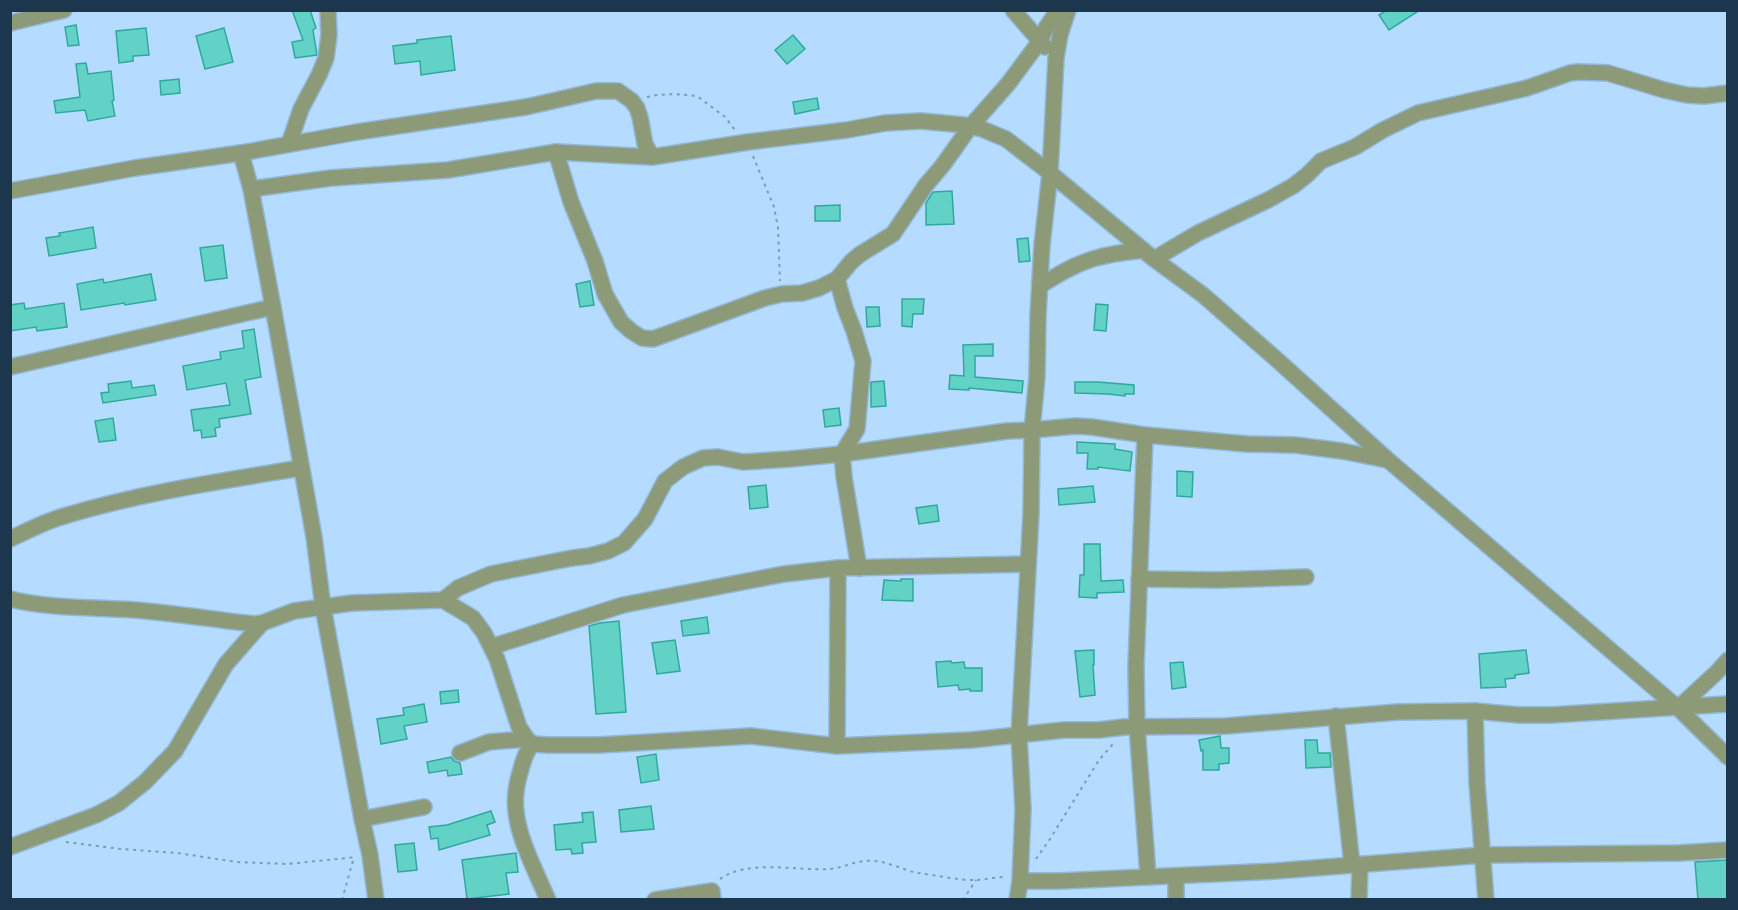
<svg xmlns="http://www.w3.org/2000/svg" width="1738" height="910" viewBox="0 0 1738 910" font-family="'Exo 2',sans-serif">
  <rect width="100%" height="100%" fill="#b5dbfe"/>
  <g fill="#62d2c6" stroke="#30a89d" stroke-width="1.5">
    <polygon points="292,10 310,10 316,28 313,30 317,55 295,58 292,42 303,40"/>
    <polygon points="1387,10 1420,10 1389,30 1379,15"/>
    <polygon points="76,25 79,45 68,46 65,27"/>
    <polygon points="146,28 149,55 133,56 133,61 119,63 116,31"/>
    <polygon points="224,28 233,62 205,69 196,36"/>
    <polygon points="793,35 805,49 787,64 775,50"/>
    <polygon points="451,36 455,70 421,75 420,61 395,64 393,46 417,43 417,40"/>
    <polygon points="86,63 88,74 111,71 114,100 112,101 115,116 88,121 85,110 56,113 54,101 80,97 76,64"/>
    <polygon points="179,79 180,93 161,95 160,81"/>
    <polygon points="817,98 819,109 795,114 793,102"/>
    <polygon points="952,191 954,224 926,225 926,203 933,192"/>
    <polygon points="840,205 840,221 815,221 815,206"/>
    <polygon points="93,227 96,248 49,256 46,238 60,236 59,233"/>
    <polygon points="1028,238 1030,261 1019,262 1017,239"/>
    <polygon points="223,245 227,278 205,281 200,248"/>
    <polygon points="151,274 156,300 125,305 124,303 81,310 77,284 103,279 104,283"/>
    <polygon points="590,281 594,305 580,307 576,284"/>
    <polygon points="902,299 924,299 923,314 913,314 912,327 902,326"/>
    <polygon points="24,303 25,309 64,303 67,327 37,331 36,327 10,331 10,305"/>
    <polygon points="1096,304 1108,305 1106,331 1094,330"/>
    <polygon points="866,307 879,307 880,326 867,327"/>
    <polygon points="254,329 261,377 245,380 251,414 219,419 220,427 215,428 216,436 202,438 201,430 194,431 191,410 230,405 226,383 187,390 183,366 221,359 220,352 244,348 242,331"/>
    <polygon points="993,344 993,356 975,356 975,377 1023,381 1022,393 969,388 969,390 949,389 950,375 964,376 963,345"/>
    <polygon points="131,381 132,388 154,385 156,395 103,403 101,393 109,392 108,384"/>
    <polygon points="884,381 886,406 871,407 871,382"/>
    <polygon points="1075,382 1098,382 1134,385 1134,394 1125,394 1125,396 1108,394 1075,393"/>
    <polygon points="839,408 841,425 825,427 823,410"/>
    <polygon points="113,418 116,440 99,442 95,421"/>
    <polygon points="1077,442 1115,444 1115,449 1132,452 1130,471 1098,467 1098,469 1087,469 1088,453 1077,453"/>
    <polygon points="1177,471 1193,472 1192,497 1177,496"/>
    <polygon points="766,485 768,507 750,509 748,487"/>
    <polygon points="1093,486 1095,502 1059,505 1058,489"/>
    <polygon points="937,505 939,521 919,524 916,508"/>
    <polygon points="1084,544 1100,544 1101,581 1123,580 1124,592 1097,593 1097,598 1079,597 1080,575 1084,575"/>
    <polygon points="901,579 913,579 913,601 882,600 884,580 901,581"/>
    <polygon points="707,617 709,633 683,636 681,621"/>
    <polygon points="619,621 626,712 596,714 589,626 600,623"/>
    <polygon points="675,640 680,671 657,674 652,643"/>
    <polygon points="1094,650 1094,665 1093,665 1095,695 1080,697 1075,651"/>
    <polygon points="1526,650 1529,673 1515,675 1515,678 1505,679 1506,687 1481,688 1479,654"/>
    <polygon points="951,661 952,663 964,662 965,668 982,668 982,691 970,691 970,689 959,690 958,685 938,687 936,662"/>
    <polygon points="1183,662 1186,687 1172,689 1170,663"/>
    <polygon points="458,690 459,702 441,704 440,692"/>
    <polygon points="424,704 427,722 404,726 407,739 381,744 377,719 404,715 403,708"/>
    <polygon points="1220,736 1221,748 1229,748 1229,763 1219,764 1219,770 1203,770 1203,750 1201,751 1199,740"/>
    <polygon points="1305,740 1317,740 1318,753 1330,753 1331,767 1306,768"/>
    <polygon points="656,754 659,780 641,783 637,757"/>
    <polygon points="451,757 454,761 460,763 462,774 448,776 447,770 429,773 427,762"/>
    <polygon points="651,806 654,829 621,832 619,810"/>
    <polygon points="491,811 495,822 487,825 490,835 439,850 438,838 431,839 429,827 447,825"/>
    <polygon points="593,812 596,842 582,843 583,853 572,854 571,849 556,850 554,825 583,822 582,813"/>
    <polygon points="414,843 417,870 398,872 395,845"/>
    <polygon points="516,853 518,872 506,873 509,894 467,899 462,860"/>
    <polygon points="1728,860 1728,900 1698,900 1695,862"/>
  </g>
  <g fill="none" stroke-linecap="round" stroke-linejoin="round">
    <g stroke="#93b7d7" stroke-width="18">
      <g id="minor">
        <polyline points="1013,10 1045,47"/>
        <polyline points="10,23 64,10"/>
        <polyline points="289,144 301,109 319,75 326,58 329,35 328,10"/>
        <polyline points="556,152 571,202 595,261 605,294 621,322 631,331 642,338 653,339 765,298 782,294 802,293 819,288 837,279 851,262 859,255 893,234 926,185 943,165 970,127 1008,84 1040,41 1046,28 1058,10"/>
        <polyline points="241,153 251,189 273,307 314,537 323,607 362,819 370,855 376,900"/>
        <polyline points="251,189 331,178 448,170 556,152 652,157 748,142 847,130 885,123 921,121 964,125 982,129 1006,139 1050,173 1154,259 1203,295 1275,358 1388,460 1678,708 1728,757"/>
        <polyline points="10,191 135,168 241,153 357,132 526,107 596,91 618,91 632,101 637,108 640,117 645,144 652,157"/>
        <polyline points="1154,259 1198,233 1268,200 1293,186 1307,175 1321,161 1355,147 1383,130 1418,113 1527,88 1570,73 1578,72 1608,73 1664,90 1687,95 1704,96 1728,93"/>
        <polyline points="837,279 845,308 854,331 863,361 857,429 842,454 844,477 859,568"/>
        <path d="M1040 286C1058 274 1078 262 1100 257 1114 253 1129 252 1143 250"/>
        <polyline points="10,367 273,307"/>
        <polyline points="1145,435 1136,666 1137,727 1148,876"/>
        <path d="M10 539C27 531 44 522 61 517 139 493 221 481 301 468"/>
        <polyline points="1139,579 1217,580 1306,577"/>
        <path d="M10 599C51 609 93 607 135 610 175 613 215 620 254 624L262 623 294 611 352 603 443 600 473 618 484 633 497 659 519 727 527 739 533 744 547 745H599L751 736 837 746 971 740 1064 730H1099L1124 727 1226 726 1398 712 1475 711 1519 715H1551L1728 704"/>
        <polyline points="443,600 458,588 491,574 572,558 589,556 608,551 624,543 645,519 665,481 683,467 703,458 718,457 743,462 790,459 842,454 1007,431 1032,430 1076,426 1092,427 1145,435 1247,444 1295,445 1342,451 1387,460"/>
        <polyline points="491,647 623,605 784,574 838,568"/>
        <polyline points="1678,708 1716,673 1728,660"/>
        <polyline points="1475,711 1477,783 1486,900"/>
        <polyline points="1336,716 1352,865"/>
        <path d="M533 744C526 751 524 759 521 769 517 782 514 797 516 811 518 838 537 874 548 900"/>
        <polyline points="837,746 838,568 1028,564"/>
        <polyline points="460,753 489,742 527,739"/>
        <polyline points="362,819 424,807"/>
        <polyline points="10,847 96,815 119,803 145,782 175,751 226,664 262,623"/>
        <polyline points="1176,876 1176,900"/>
        <polyline points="1020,881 1060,881 1275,871 1484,855 1679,853 1728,850"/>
        <polyline points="655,900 712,891 713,900"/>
        <polyline points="1017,900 1020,881 1023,809 1019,735 1031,514 1032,430 1037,377 1038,315 1042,245 1050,173 1056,58 1060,35 1068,10"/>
        <polyline points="1359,900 1360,864"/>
      </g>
    </g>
    <g stroke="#7a9bb9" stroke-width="2" stroke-dasharray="3 4.5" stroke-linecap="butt">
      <polyline points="647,97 657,95 675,94 697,96 725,117 735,130"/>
      <polyline points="753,156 774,207 778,228 780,281"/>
      <polyline points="66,842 121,849 177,853 237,862 288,864 356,857"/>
      <polyline points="1036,859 1050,839 1099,760 1113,744"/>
      <path d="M720 879C748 859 797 871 829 869 844 868 858 859 874 861 889 862 903 870 918 873 935 875 961 881 978 880 987 879 996 877 1005 877"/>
      <polyline points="342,900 354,857"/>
      <polyline points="963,900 976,880"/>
    </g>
    <use href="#minor" stroke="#8c9a78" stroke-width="15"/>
  </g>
  <rect width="1738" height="910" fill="none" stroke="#1c374d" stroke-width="24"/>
</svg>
